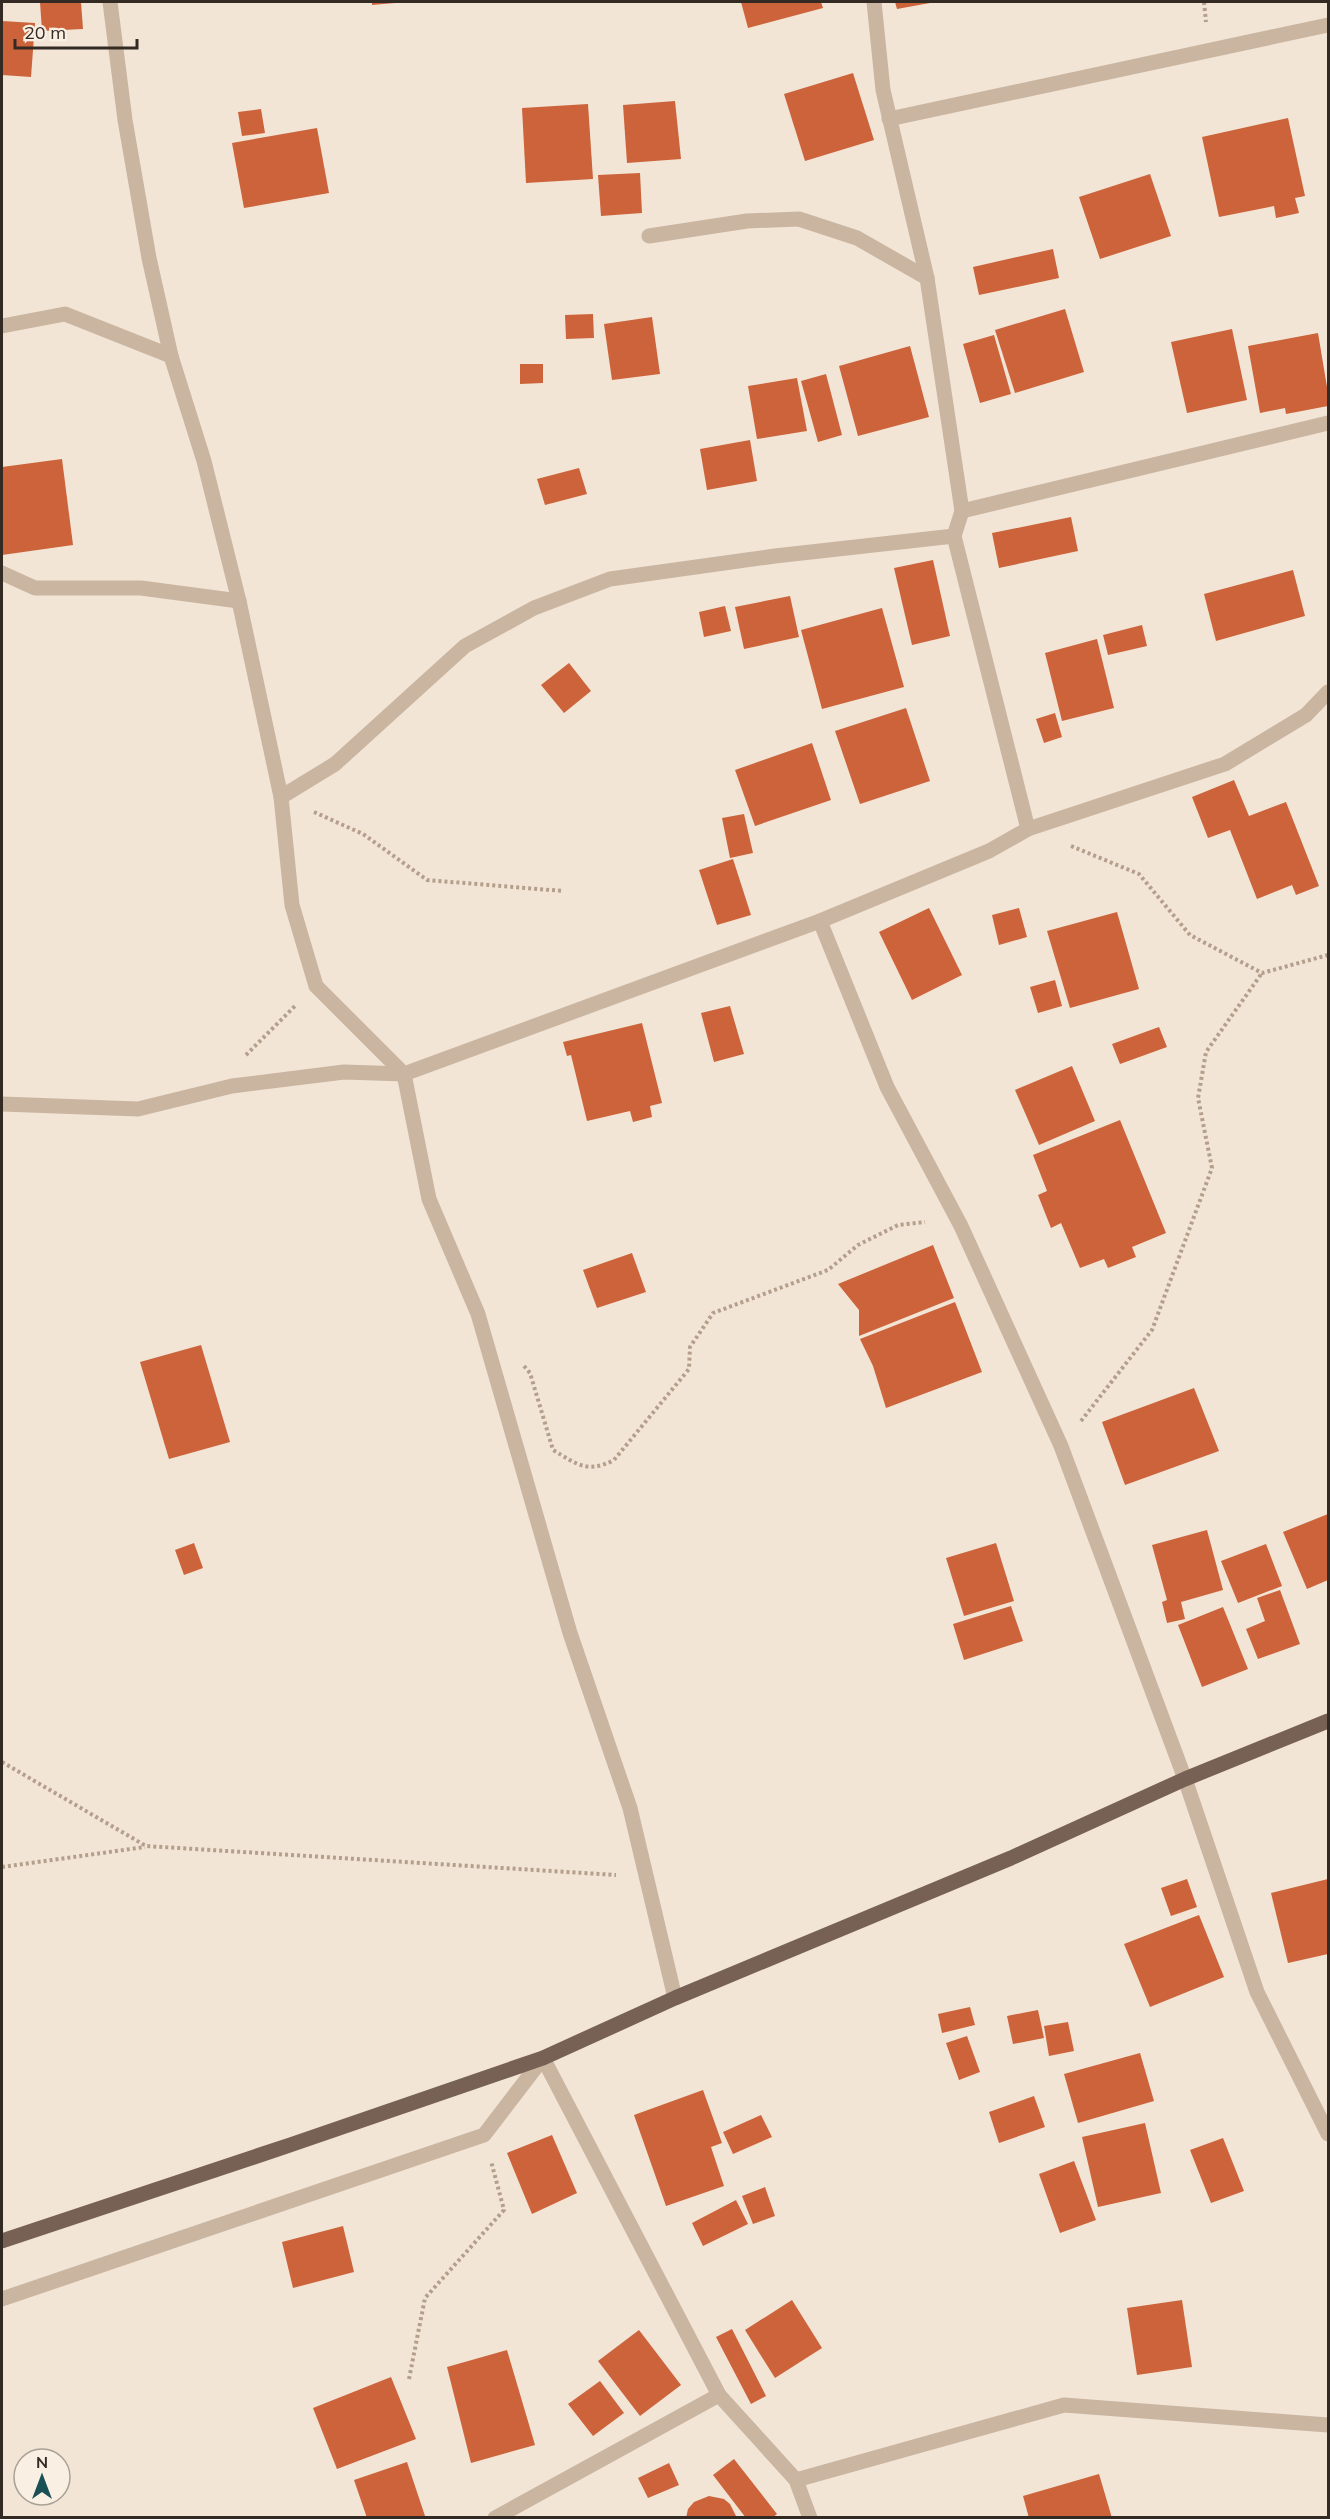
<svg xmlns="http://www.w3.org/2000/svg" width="1330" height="2519" viewBox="0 0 1330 2519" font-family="Mulish,sans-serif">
  <rect width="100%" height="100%" fill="#f2e5d6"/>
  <g fill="#cc633a">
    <polygon points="40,2 81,2 83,29 42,31"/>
    <polygon points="372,2 395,2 395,3 372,5"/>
    <polygon points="741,2 821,2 823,8 748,28"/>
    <polygon points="895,2 930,2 930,3 897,9"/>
    <polygon points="2,21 35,23 31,77 2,75"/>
    <polygon points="853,73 874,140 805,161 784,94"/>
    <polygon points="675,101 681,159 627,163 623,105"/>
    <polygon points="588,104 593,179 526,183 522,108"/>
    <polygon points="261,109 265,133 242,136 238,112"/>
    <polygon points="1288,118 1305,196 1295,198 1299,213 1276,218 1274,206 1219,217 1202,137"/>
    <polygon points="317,128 329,193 244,208 232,143"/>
    <polygon points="640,173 642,213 601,216 598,175"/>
    <polygon points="1150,174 1171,236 1100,259 1079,197"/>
    <polygon points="1053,249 1059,278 979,295 973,267"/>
    <polygon points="1065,309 1084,372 1015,393 995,330"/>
    <polygon points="593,314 594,338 566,339 565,315"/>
    <polygon points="652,317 660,374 612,380 604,324"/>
    <polygon points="1232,329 1247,400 1187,413 1171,342"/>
    <polygon points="1318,333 1328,393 1328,406 1286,414 1285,408 1260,413 1248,346"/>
    <polygon points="994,335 1011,394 980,403 963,344"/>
    <polygon points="910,346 929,417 858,436 839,366"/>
    <polygon points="520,364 543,364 543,383 520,384"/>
    <polygon points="826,374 842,435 818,442 801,381"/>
    <polygon points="797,378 807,431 757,439 748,386"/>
    <polygon points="750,440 757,481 707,490 700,449"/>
    <polygon points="62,459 73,545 2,555 2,467"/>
    <polygon points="579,468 587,494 545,505 537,479"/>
    <polygon points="1071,517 1078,551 999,568 992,533"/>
    <polygon points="933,560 950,636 912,645 894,568"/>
    <polygon points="1293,570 1305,616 1216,641 1204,594"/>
    <polygon points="790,596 799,637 744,649 735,607"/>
    <polygon points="725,606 731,631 704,637 699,612"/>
    <polygon points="882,608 904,687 822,709 801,630"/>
    <polygon points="1142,625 1147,646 1108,655 1103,635"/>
    <polygon points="1097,639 1114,708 1062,721 1045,653"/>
    <polygon points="569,663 591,691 564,713 541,685"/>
    <polygon points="906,708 930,781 860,804 835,731"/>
    <polygon points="1055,713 1062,737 1044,743 1036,719"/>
    <polygon points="812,743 831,800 755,826 735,770"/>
    <polygon points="1234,780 1249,816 1286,802 1319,886 1296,895 1292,885 1257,899 1230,830 1208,838 1192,797"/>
    <polygon points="744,814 753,853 730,858 722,818"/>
    <polygon points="733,859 751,915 717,925 699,870"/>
    <polygon points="929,908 962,975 912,1000 879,932"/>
    <polygon points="1019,908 1027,937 999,945 992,915"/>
    <polygon points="1117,912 1139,989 1070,1008 1047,931"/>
    <polygon points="1055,980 1062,1006 1038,1013 1030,987"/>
    <polygon points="730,1006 744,1054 714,1062 701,1013"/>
    <polygon points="642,1023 662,1103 650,1106 652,1117 633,1122 630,1111 587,1121 571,1055 567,1056 563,1042"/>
    <polygon points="1159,1027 1167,1047 1120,1064 1112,1044"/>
    <polygon points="1072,1066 1095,1121 1039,1145 1015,1090"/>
    <polygon points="1120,1120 1166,1233 1132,1247 1136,1257 1108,1268 1104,1259 1080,1268 1061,1223 1051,1228 1038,1195 1047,1191 1033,1155"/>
    <polygon points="933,1245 954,1298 859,1336 859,1310 838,1284"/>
    <polygon points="632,1253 646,1292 597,1308 583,1270"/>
    <polygon points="955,1302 982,1372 886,1408 873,1366 860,1339"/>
    <polygon points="201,1345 230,1442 169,1459 140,1362"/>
    <polygon points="1194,1388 1219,1451 1125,1485 1102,1422"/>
    <polygon points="1328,1514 1328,1580 1307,1589 1283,1532"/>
    <polygon points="1207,1530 1223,1590 1181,1602 1185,1619 1167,1623 1162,1602 1167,1600 1152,1545"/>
    <polygon points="194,1543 203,1568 184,1575 175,1550"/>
    <polygon points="996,1543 1014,1601 964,1616 946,1558"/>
    <polygon points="1266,1544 1282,1586 1238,1603 1221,1561"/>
    <polygon points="1280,1590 1300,1644 1258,1659 1246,1629 1265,1621 1257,1598"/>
    <polygon points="1011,1606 1023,1641 964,1660 953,1624"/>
    <polygon points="1223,1607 1248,1669 1202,1687 1178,1625"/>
    <polygon points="1187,1879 1197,1907 1171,1916 1161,1888"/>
    <polygon points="1328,1879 1328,1954 1288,1963 1271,1893"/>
    <polygon points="1199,1915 1224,1977 1150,2007 1124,1944"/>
    <polygon points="970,2007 975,2025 942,2033 938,2014"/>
    <polygon points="1038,2010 1044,2038 1013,2044 1007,2016"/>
    <polygon points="1068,2022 1074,2051 1049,2056 1044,2026"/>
    <polygon points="967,2036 980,2072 959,2080 946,2043"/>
    <polygon points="1140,2053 1154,2101 1078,2123 1064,2074"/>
    <polygon points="703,2090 722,2143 711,2147 724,2186 666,2206 634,2115"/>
    <polygon points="1034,2096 1045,2127 999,2143 989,2112"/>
    <polygon points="761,2115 772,2137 733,2154 723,2132"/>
    <polygon points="1145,2123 1161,2193 1098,2207 1082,2137"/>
    <polygon points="552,2135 577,2193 532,2214 507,2153"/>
    <polygon points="1223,2138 1244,2191 1211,2203 1190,2150"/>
    <polygon points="1074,2161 1096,2220 1060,2233 1039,2174"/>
    <polygon points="765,2187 775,2216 753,2224 742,2196"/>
    <polygon points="736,2200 748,2224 703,2246 692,2223"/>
    <polygon points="343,2226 354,2272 293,2288 282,2242"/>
    <polygon points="792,2300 822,2348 775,2378 745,2330"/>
    <polygon points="1182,2300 1192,2367 1137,2375 1127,2308"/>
    <polygon points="732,2329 766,2396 751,2404 716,2337"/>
    <polygon points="639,2330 681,2385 640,2416 598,2361"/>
    <polygon points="507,2350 535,2445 471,2463 447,2367"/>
    <polygon points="391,2377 416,2439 337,2469 313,2408"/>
    <polygon points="600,2381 624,2413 593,2436 568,2404"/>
    <polygon points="734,2459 777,2514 772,2518 746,2518 713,2475"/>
    <polygon points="407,2462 425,2516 367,2518 354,2480"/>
    <polygon points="669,2463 679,2485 648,2498 638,2478"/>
    <polygon points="1099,2474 1112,2518 1029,2518 1023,2496"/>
    <polygon points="709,2496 724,2499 730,2504 737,2518 686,2518 688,2509 694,2502"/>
  </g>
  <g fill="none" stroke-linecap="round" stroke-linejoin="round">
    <g stroke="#b59f8c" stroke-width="4" stroke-dasharray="3 3" stroke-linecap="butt">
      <polyline points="1204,2 1206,22"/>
      <polyline points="314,812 363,834 427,880 563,891"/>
      <polyline points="1071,846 1139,874 1190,935 1262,973 1328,955"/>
      <polyline points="246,1055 296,1005"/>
      <path d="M524 1366 530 1373 553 1450C577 1464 587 1474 614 1460L689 1369 690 1347 713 1313 828 1270 858 1245 898 1225 925 1222"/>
      <polyline points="1081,1421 1152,1330 1212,1168 1198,1098 1206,1052 1262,973"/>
      <polyline points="2,1762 146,1846 616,1875"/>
      <polyline points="2,1867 145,1847"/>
      <polyline points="409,2379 425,2298 504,2210 491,2161"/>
    </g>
    <g stroke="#cab5a1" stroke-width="15">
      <polyline points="110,2 125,120 149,258 171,356 204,461 239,601 281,797 292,905 316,986 404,1074 429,1199 478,1314 570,1633 630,1808 675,1998"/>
      <polyline points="874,2 883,90 927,278 962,511 954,536 1028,829"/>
      <polyline points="889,119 1328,25"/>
      <polyline points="649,236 747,221 799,219 857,238 927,278"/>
      <polyline points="2,326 65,314 171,356"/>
      <polyline points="962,511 1328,423"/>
      <polyline points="2,573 35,588 141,588 239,601"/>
      <polyline points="281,797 335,764 465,646 534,608 610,579 775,556 954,536"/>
      <polyline points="820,921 887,1087 961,1226 1061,1446 1185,1779 1257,1992 1328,2134"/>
      <polyline points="2,1104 138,1109 232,1086 344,1072 404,1074 820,921 989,851 1028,829 1225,764 1306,715 1328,692"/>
      <polyline points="2,2299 484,2135 543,2058 719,2395 796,2480 810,2518"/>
      <polyline points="796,2480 1064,2405 1328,2425"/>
      <polyline points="495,2518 719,2395"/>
    </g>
    <polyline stroke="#776155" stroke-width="15" points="2,2241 290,2145 543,2058 675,1998 1011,1858 1185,1779 1328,1721"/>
  </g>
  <rect width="1330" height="2519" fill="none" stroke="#342a24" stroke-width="6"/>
  <g transform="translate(42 2477)"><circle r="28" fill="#f9efe2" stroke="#aaa096" stroke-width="1.5"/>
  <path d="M0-4.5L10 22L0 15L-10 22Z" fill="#195056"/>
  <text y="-9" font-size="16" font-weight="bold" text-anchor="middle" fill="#342a24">N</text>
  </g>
  <path d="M15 39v9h122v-9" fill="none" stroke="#342a24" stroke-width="3"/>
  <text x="24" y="39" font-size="18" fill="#342a24" stroke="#f9efe2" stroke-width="4.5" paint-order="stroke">20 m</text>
</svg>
